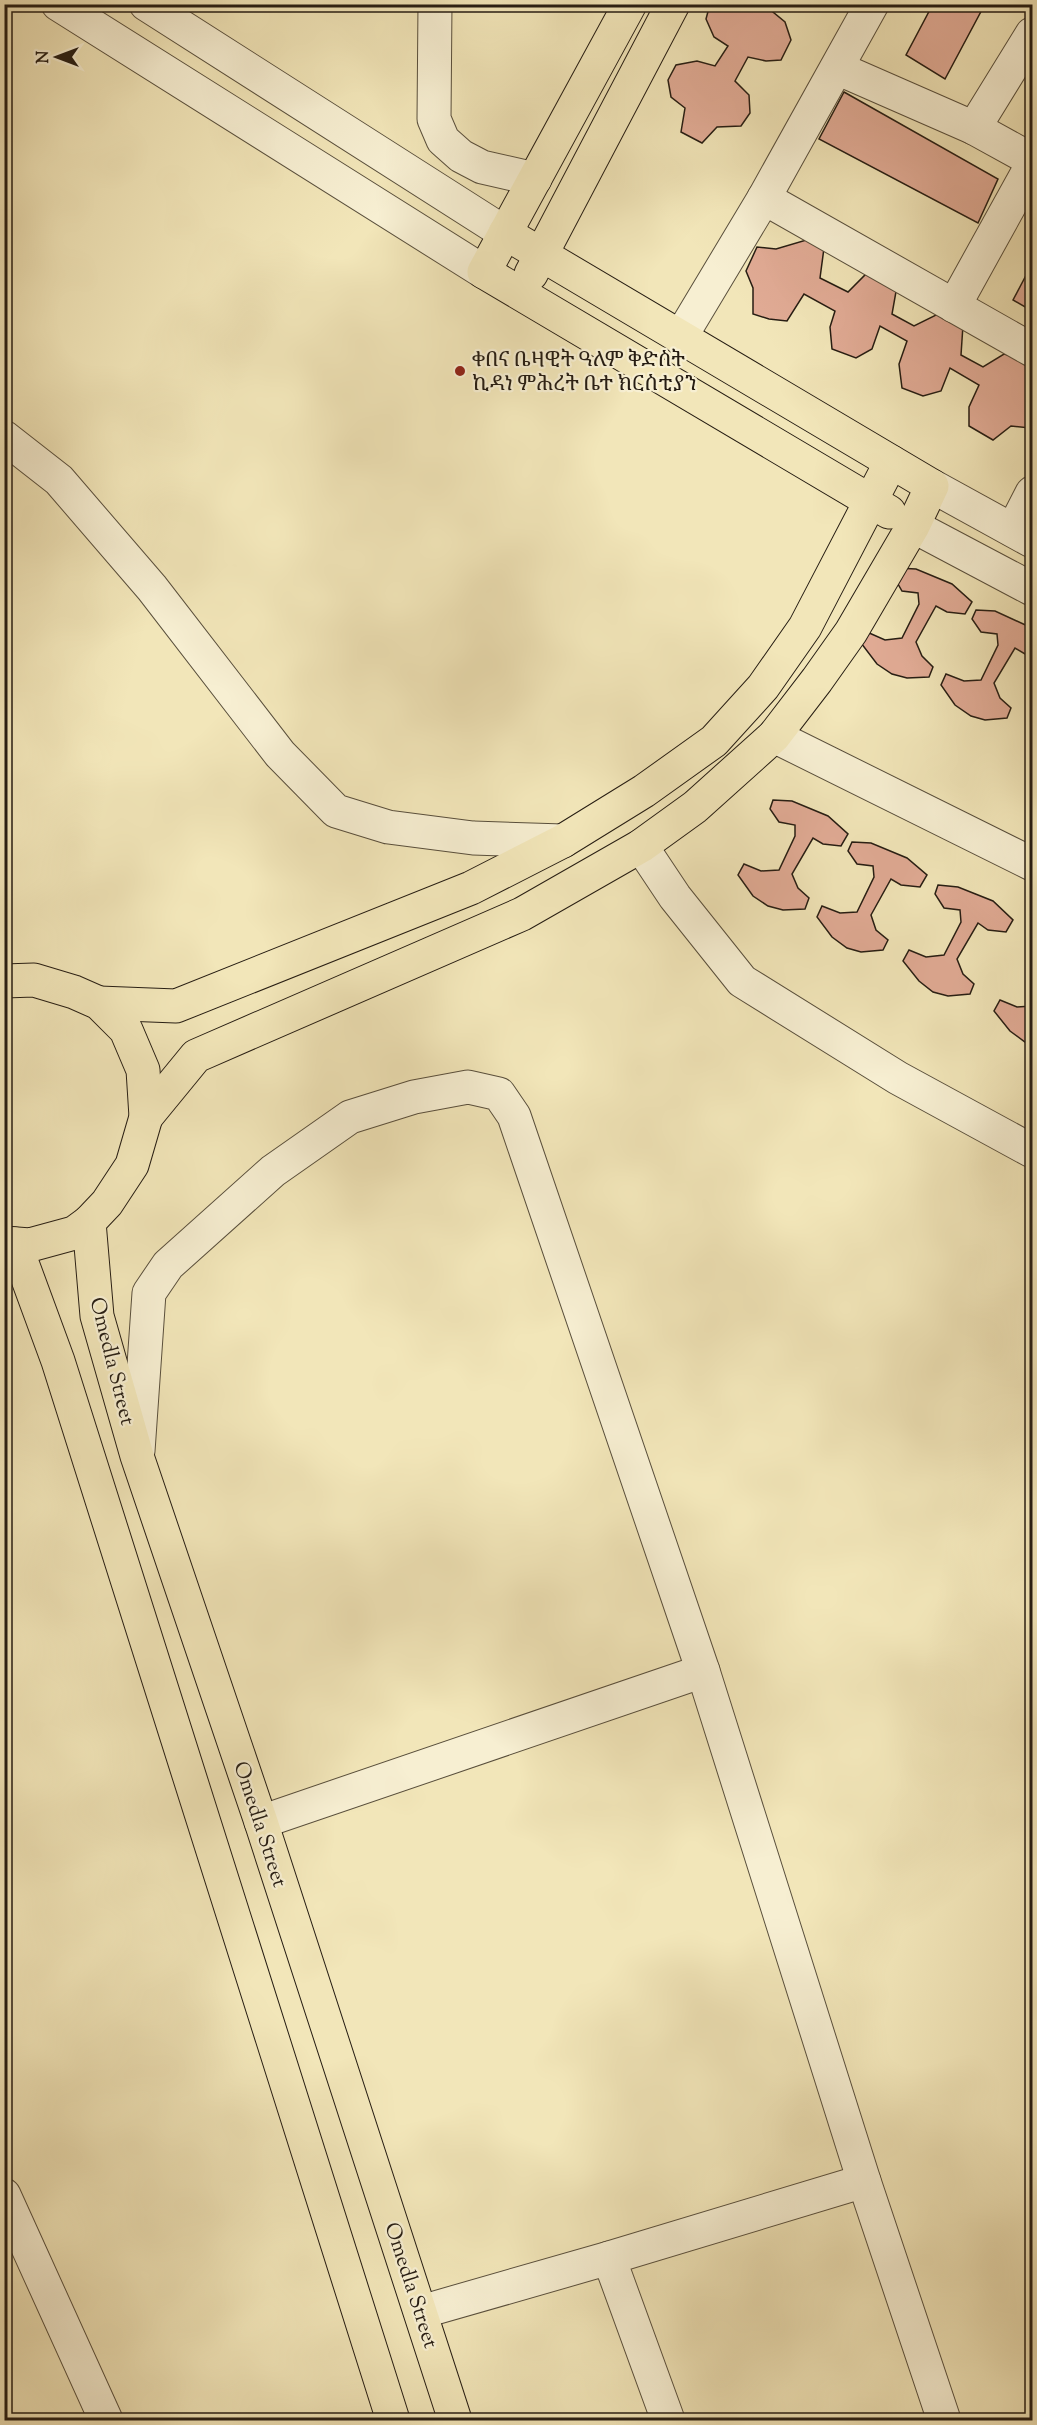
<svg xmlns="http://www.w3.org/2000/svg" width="1037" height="2425" viewBox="0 0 1037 2425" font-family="'Sorts Mill Goudy','Noto Serif Ethiopic',serif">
  <rect width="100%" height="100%" fill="#f2e6b9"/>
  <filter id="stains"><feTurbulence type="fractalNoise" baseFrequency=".00333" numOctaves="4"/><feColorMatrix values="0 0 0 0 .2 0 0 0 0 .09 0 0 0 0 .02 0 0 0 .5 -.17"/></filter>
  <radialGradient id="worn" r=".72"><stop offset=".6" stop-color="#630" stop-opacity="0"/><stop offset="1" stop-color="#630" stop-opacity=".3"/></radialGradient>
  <g fill="#e1ab95" stroke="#261d13" stroke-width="1.5">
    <polygon points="710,4 777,4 773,12 785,22 791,40 781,60 766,61 748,57 735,81 749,95 750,113 741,126 717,127 702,143 681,132 685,108 671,97 668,80 676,65 697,61 715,66 728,46 714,37 706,19"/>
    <polygon points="933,4 985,4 945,79 906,55"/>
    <polygon points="844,92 998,179 978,223 819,139"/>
    <polygon points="813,238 824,248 820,278 848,292 866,274 897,286 892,314 914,326 942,312 963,325 961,355 983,367 1004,354 1032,361 1032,382 1030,390 1032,394 1032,424 1030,428 1011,426 993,440 969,426 969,407 979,385 950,368 941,391 923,396 902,388 899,364 907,341 880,326 872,349 856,358 832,349 830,327 835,311 804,294 787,321 769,319 753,314 753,288 746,271 757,247 776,249"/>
    <polygon points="1032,264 1032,311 1013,300"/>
    <polygon points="897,568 916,569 952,584 972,602 965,614 947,612 936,606 916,642 922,656 933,667 929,677 907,678 892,674 877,664 861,643 867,632 885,640 902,638 919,604 918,593 902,591 894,577"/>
    <polygon points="976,610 995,611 1032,628 1032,654 1025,654 1015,648 994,683 1000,698 1011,708 1007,718 985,720 971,716 955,705 941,685 946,674 964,681 981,680 998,645 997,634 981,632 972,619"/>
    <polygon points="773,800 792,801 828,816 848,834 841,846 823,844 813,838 792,874 798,888 809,898 805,909 783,910 768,906 753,896 738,875 744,864 761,871 779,870 795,836 795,825 779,822 770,809"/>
    <polygon points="852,842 871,843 907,858 927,875 920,887 901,885 891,879 871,915 876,930 888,940 883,950 861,952 847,948 832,937 817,917 822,906 840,913 857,912 874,877 873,866 857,864 848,851"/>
    <polygon points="938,885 958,887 993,901 1013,920 1006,932 988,930 978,923 957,959 963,974 974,984 970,994 948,996 933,992 919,981 903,961 909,950 926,957 944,955 961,922 960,910 944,908 935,894"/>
    <polygon points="1029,936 1032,936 1032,955 1026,945"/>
    <polygon points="1000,1000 1017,1007 1032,1006 1032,1045 1025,1042 1010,1031 994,1011"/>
  </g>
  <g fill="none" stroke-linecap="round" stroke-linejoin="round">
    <g stroke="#594f3c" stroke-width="35">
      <g id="minor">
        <polyline points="58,4 484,272"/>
        <polyline points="146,4 505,233"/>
        <polyline points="435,4 434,119 443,140 461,156 482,167 535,179"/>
        <polyline points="837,68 974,128 1032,160"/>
        <polyline points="974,128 1032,34"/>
        <polyline points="764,198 1032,350"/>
        <polyline points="954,306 1032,165"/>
        <polyline points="680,338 764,198 872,4"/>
        <polyline points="4,437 59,480 152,588 280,754 336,811 388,827 473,838 563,841"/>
        <polyline points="932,486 1032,541"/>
        <polyline points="913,526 1032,589"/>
        <polyline points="1013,530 1032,493"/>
        <polyline points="774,736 1032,864"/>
        <polyline points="641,846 675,897 742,981 898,1078 1032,1151"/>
        <polyline points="138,1451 149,1293 168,1265 273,1171 350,1117 414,1097 468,1087 499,1094 514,1116 703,1671 864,2181 944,2420"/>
        <polyline points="261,1822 703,1671"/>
        <polyline points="4,2195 106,2420"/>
        <polyline points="609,2258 864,2181"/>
        <polyline points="421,2312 609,2258 668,2420"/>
      </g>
    </g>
    <g stroke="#261d13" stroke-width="35">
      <g id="major">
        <polyline points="630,4 484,272 889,512"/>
        <polyline points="531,274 673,4"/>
        <polyline points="4,981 34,980 74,992 99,1003 126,1030 143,1070 146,1117 132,1165 107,1203 89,1222 74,1233 30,1245 4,1243"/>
        <polyline points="99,1003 176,1006 471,888 563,841 644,791 714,741 763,687 805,627 891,462"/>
        <polyline points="146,1117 196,1056 522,914 641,846 695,807 774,736 817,680 851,632 913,526 932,486 505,233"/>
        <polyline points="89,1222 97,1316 137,1456 261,1822 455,2420"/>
        <polyline points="15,1244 58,1361 393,2420"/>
      </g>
    </g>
    <use href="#minor" stroke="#f7efd2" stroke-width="33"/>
    <use href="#major" stroke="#f2e6b9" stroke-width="33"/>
  </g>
  <circle fill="#8f2418" stroke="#f7efd2" stroke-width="2" cx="460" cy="371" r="6"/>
  <g text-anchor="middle" stroke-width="4.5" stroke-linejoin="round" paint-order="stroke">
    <g font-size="21" fill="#261d13" stroke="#f7efd2" text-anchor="start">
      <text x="472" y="366">ቀበና ቤዛዊት ዓለም ቅድስት<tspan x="472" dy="24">ኪዳነ ምሕረት ቤተ ክርስቲያን</tspan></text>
    </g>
    <g font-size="21" fill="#261d13" stroke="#f7efd2">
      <text transform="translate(113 1361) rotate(76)" y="7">Omedla Street</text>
      <text transform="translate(261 1824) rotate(72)" y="7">Omedla Street</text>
      <text transform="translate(412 2285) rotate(72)" y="7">Omedla Street</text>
    </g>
  </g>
  <rect width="1037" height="2425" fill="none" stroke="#f2e6b9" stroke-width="24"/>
  <rect x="6" y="6" width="1025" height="2413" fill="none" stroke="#261d13" stroke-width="3"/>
  <rect x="12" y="12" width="1013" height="2401" fill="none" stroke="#261d13" stroke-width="1.5"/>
  <g transform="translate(57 57) rotate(270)" stroke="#f7efd2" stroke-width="4.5" paint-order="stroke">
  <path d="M0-4.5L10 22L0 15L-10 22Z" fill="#261d13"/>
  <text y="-9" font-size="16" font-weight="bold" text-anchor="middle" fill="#261d13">N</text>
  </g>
  <rect width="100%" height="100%" filter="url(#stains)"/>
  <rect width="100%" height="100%" fill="url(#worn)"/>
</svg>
